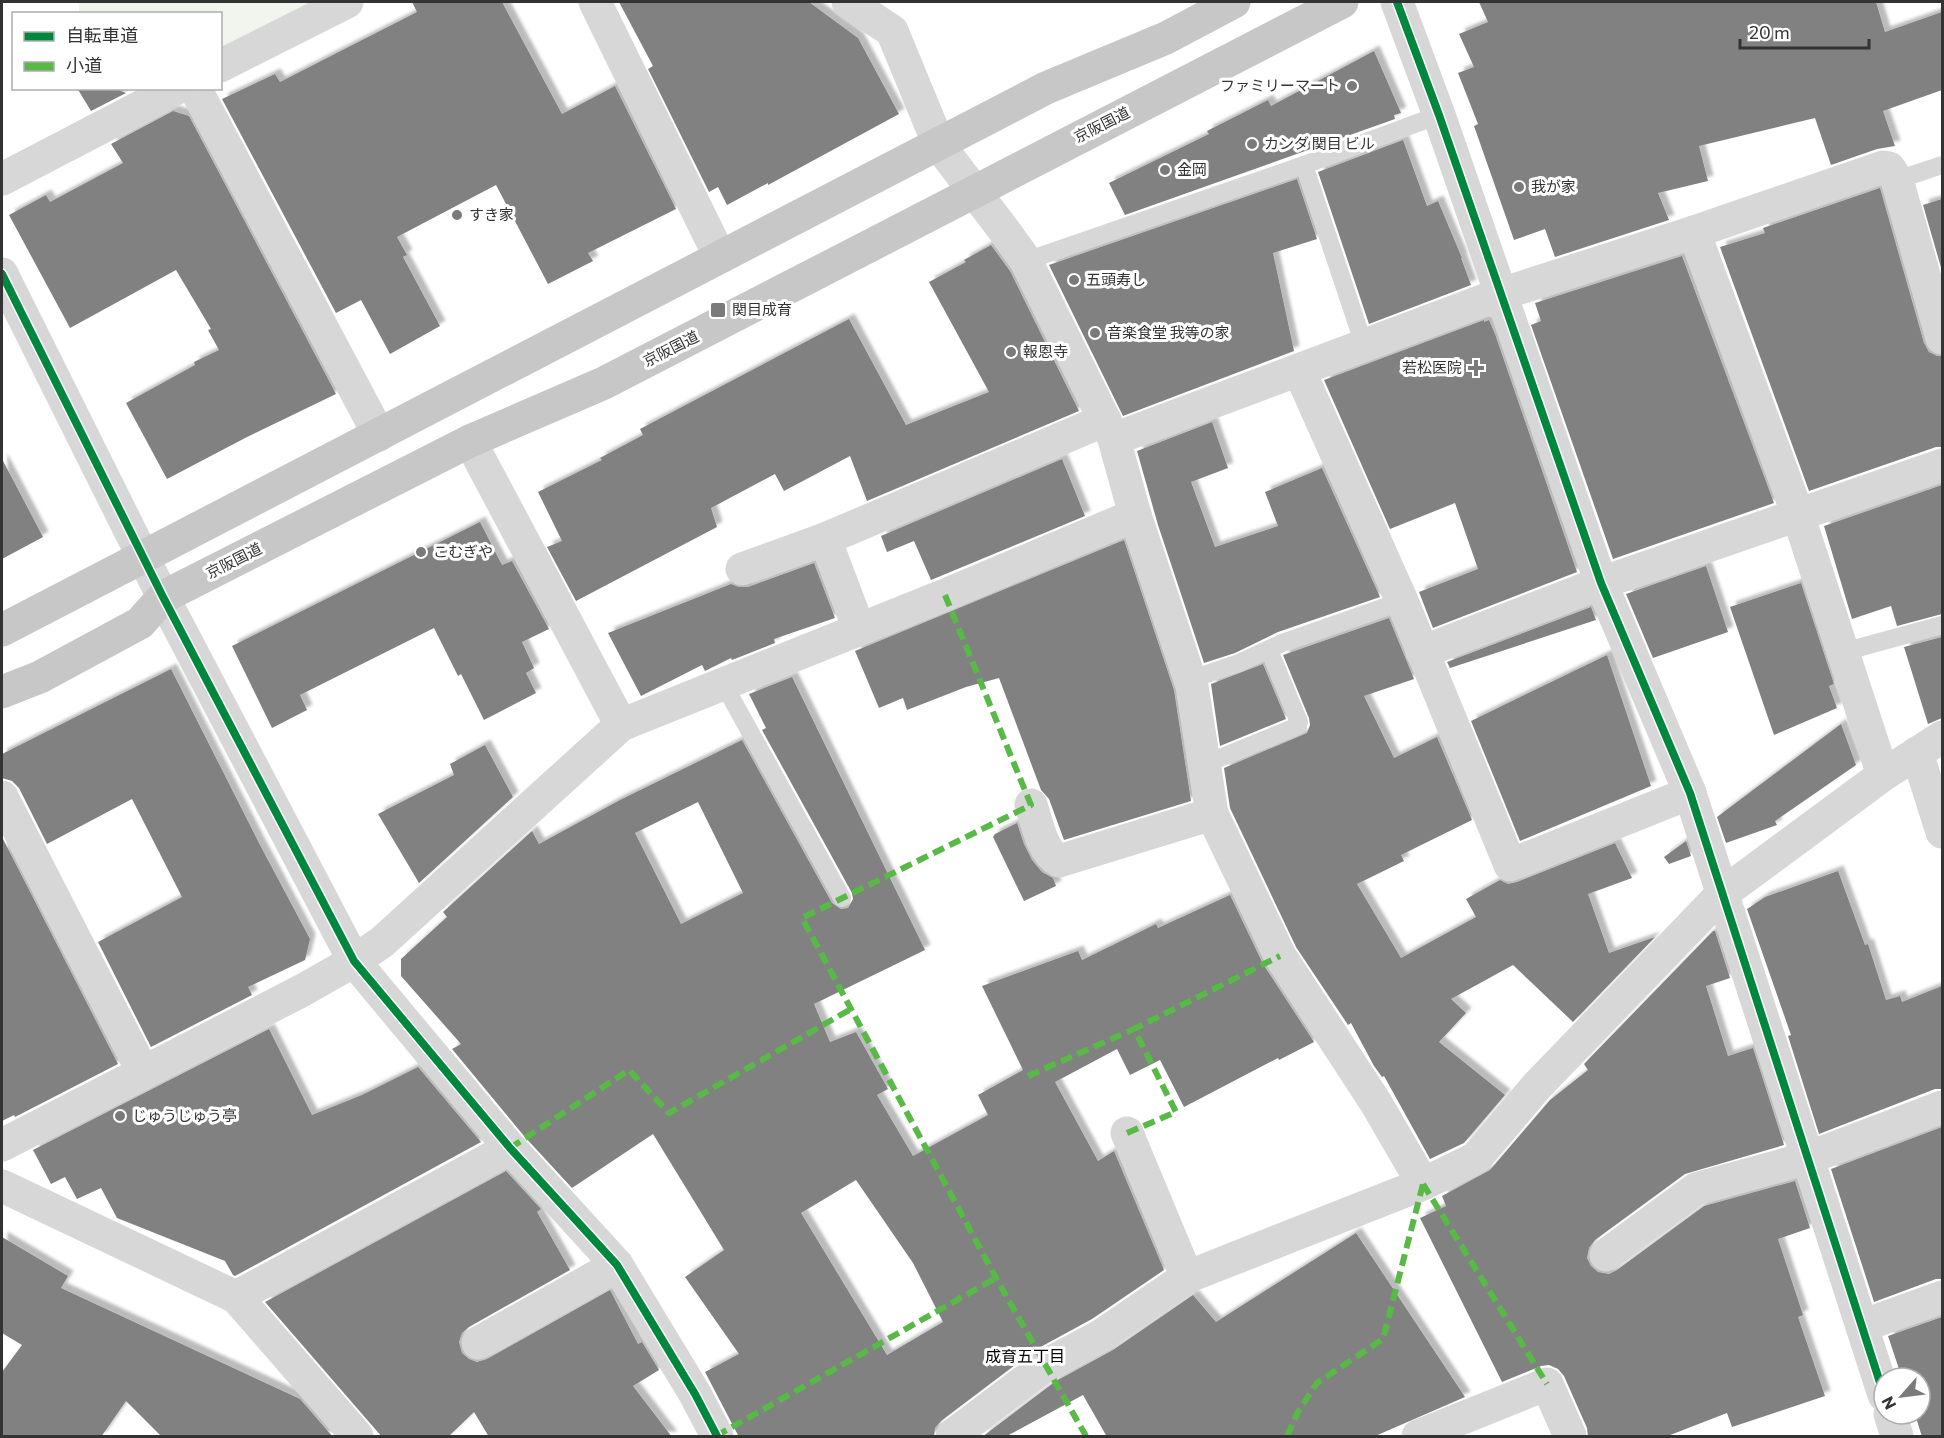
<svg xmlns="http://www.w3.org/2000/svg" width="1944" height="1438" viewBox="0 0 1944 1438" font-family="Commissioner,'Noto Sans JP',sans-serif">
  <defs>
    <filter id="shadow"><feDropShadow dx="5.5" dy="-5.5" stdDeviation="1.5" flood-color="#0004"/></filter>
  </defs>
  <rect width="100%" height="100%" fill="#fff"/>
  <polygon fill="#f1f5ed" points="79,2 323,2 221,55 220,14 79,13"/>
  <g fill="#818181" fill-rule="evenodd" filter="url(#shadow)">
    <polygon points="412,2 502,2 562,114 615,86 676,209 588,253 593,261 548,284 496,185 397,237 407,255 403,257 440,326 390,354 361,300 336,313 222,99 275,74 280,82 417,12"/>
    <polygon points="619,2 809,2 858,38 899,114 768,185 768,183 727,205 718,187 709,192 648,69 653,66"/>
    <polygon points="1479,2 1876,2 1885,32 1942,12 1942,90 1883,111 1895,146 1877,149 1831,165 1815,118 1699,146 1708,181 1658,193 1669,220 1555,257 1545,229 1514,240 1474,126 1478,124 1458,73 1474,67 1459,34 1488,22"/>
    <polygon points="1374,51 1401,113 1394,115 1395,119 1125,215 1109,183 1209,134 1207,131 1268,100 1271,106"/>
    <polygon points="77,88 113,88 126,93 91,111"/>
    <polygon points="173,111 189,116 336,394 247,437 167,479 126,403 195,365 194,362 219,350 208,330 211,329 176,270 70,328 9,215 46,195 50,202 123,163 111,144"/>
    <polygon points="1403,140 1427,206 1438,201 1462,258 1461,258 1471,285 1369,324 1318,172"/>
    <polygon points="1297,179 1317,239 1273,253 1294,351 1123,416 1049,265"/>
    <polygon points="1880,188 1924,343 1929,352 1937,356 1942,356 1942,447 1936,447 1809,491 1720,247 1765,233 1763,228"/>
    <polygon points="1942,199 1942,271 1923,205"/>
    <polygon points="991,245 1010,271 1079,411 867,501 850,456 784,491 775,474 711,508 717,527 576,601 547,547 562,541 538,492 602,460 600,458 643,435 640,429 849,319 906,425 989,392 929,282 966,262 964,260"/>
    <polygon points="1682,256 1774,503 1613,559 1531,325 1541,321 1535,303"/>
    <polygon points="1484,320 1484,322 1489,320 1495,334 1577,572 1433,628 1419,592 1478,569 1455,503 1390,529 1324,380"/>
    <polygon points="1212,422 1228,468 1191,482 1215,547 1278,526 1265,492 1322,468 1380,597 1278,632 1235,653 1204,663 1158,525 1137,451"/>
    <polygon points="2,459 43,537 2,559"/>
    <polygon points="1062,459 1085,516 931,580 914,541 887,552 881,536"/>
    <polygon points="1942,485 1942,614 1897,626 1891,606 1852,619 1824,526"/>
    <polygon points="480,522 502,565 512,561 549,629 522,642 534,668 526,673 536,693 484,720 461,674 458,676 434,628 300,695 307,710 272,728 232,646"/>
    <polygon points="1124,540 1174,690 1191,801 1064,840 1049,799 1041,790 999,678 966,687 907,710 903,698 879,708 855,651"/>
    <polygon points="814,563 835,618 774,639 775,643 732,660 731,658 705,671 702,665 641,696 608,633 731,584 739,587 748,587"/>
    <polygon points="1706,566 1728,632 1653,658 1626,594"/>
    <polygon points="1801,583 1834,684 1829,686 1837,708 1774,735 1730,607"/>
    <polygon points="1591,607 1596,620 1450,668 1447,662"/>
    <polygon points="1389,618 1414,679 1364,696 1394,758 1437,737 1472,820 1401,855 1404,861 1357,884 1401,958 1476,917 1466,899 1500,880 1508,884 1517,882 1615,843 1632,878 1588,894 1609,953 1655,937 1573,1022 1513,965 1451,999 1466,1013 1439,1042 1505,1095 1464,1143 1430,1159 1384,1076 1382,1077 1374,1066 1351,1023 1348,1025 1296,947 1230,808 1224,768 1307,733 1310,725 1309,718 1283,655"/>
    <polygon points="1942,637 1942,718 1928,724 1904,647"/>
    <polygon points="1607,655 1651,786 1520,841 1471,721"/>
    <polygon points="1263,664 1286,719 1220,746 1211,684"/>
    <polygon points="171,669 260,845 310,939 305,960 248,987 252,995 151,1047 98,942 182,897 132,799 47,844 19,788 12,781 2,778 2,754"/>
    <path d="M792 677 925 950 814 1004 830 1042 856 1032 888 1089 877 1095 913 1156 988 1115 978 1095 1023 1070 982 986 1078 951 1082 960 1156 924 1158 928 1230 895 1263 964 1314 1042 1279 1060 1278 1058 1184 1107 1160 1060 1130 1075 1117 1049 1055 1082 1098 1161 1114 1151 1164 1270 1092 1319 1035 1350 941 1421 935 1428 934 1437H739L705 1372 739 1354 685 1277 724 1250 653 1134 572 1188 524 1136 452 1049 461 1044 401 976V959L447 917 443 912 532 831 539 844 620 800 742 740 832 903 841 909 848 908 853 899 852 893 762 730 766 728 749 694ZM698 802 743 893 681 924 635 833ZM856 1180 913 1263 943 1322 887 1355 801 1213Z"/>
    <polygon points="1841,724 1856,765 1775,821 1777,825 1726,843 1717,817"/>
    <polygon points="485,745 513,797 419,883 378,814 454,775 450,764"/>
    <polygon points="1017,823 1024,844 1032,860 1042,872 1053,878 1056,886 1024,901 993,837 995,834"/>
    <polygon points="2,837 118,1064 15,1117 14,1115 2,1121"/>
    <polygon points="1686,841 1691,856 1669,864 1664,857"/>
    <polygon points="1838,871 1865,945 1868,944 1886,1000 1900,996 1902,1002 1942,986 1942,1089 1935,1089 1819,1134 1788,1036 1791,1035 1747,909 1765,897"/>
    <polygon points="1713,931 1715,931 1730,978 1706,986 1728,1056 1753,1048 1784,1145 1685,1174 1595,1240 1589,1248 1587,1258 1591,1266 1598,1272 1609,1274 1617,1270 1704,1206 1795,1181 1810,1228 1778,1239 1803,1315 1798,1317 1825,1396 1732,1427 1727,1413 1665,1437 1588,1437 1587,1428 1564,1376 1558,1369 1549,1365 1541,1366 1502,1382 1420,1218 1446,1206 1442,1196 1490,1170 1550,1100 1588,1070 1584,1064"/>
    <polygon points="269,1029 312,1115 362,1095 418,1067 481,1142 235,1276 233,1275 225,1261 117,1218 101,1188 77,1199 65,1177 51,1184 33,1150"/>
    <polygon points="1942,1127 1942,1279 1936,1279 1874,1302 1831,1169"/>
    <polygon points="506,1171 541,1209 537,1212 570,1270 469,1327 462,1333 459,1342 462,1353 469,1359 477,1362 487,1359 610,1290 638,1344 642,1342 659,1370 633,1386 672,1437 489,1437 474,1412 448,1437 382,1437 265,1302"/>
    <polygon points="1356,1233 1465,1397 1373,1437 1107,1437 1083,1395 1005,1437 982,1437 1056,1381 1113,1350 1193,1295 1216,1322"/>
    <polygon points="2,1237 68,1276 61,1288 300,1399 333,1437 162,1437 126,1401 101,1437 2,1437 2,1372 22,1345 2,1333"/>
    <polygon points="1942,1317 1942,1437 1922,1437 1915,1414 1920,1414 1920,1378 1902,1378 1888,1336"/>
  </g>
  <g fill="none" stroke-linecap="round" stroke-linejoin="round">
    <g stroke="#d7d7d7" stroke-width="18">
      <polyline points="1304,165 1364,345"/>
      <polyline points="1897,180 1942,165"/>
      <polyline points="1026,261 1304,165 1439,115"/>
      <polyline points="1843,652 1942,625"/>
      <polyline points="1189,680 1239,663 1282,643 1402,601"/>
      <polyline points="723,683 842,898"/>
      <polyline points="1205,764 1298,726 1299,722 1269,650"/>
    </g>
    <g stroke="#d7d7d7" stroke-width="33">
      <polyline points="595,2 720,257"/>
      <polyline points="848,2 892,31 939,145 1003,229 1026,261 1114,439 1135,515 1192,686 1212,814 1280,956 1376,1103 1423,1184"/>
      <polyline points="1397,2 1439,115 1601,583 1690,793 1884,1395"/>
      <polyline points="220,66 347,2"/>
      <polyline points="195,88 379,435"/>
      <polyline points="2,179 177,88"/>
      <polyline points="1694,232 1798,515 1883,775"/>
      <polyline points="2,274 163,597 354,961 510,1148 617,1265 695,1394 717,1436"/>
      <polyline points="1299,370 1402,601 1510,865 1690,793"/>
      <polyline points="1114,439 1501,294 1694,232 1883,167 1889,168 1897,180 1942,338"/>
      <polyline points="470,441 621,725"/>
      <polyline points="825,539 859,629"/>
      <polyline points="742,569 825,539 1105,420"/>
      <polyline points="1917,753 1942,832"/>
      <polyline points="2,797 143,1072"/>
      <path d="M1031 805C1037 823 1042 852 1059 861L1212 814"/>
      <polyline points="1127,1133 1187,1277"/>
      <polyline points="2,1145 303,990 354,961 382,942 621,725 945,595 1135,515"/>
      <polyline points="2,1186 236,1297 357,1436"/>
      <polyline points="1606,1255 1696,1189 1808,1158 1942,1107"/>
      <polyline points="236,1297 510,1148"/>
      <polyline points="1862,1326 1942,1297"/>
      <polyline points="478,1343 617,1265"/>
      <polyline points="1890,1414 1897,1436"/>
      <polyline points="952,1436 1046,1365 1102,1335 1187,1277 1423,1184 1476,1158 1536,1087 1722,894 1883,775 1942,737"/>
      <polyline points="1418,1436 1547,1384 1570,1436"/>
    </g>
    <polyline stroke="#d7d7d7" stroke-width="33" points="1422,652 1601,583 1942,465"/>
    <g stroke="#c7c7c7" stroke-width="33">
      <polyline points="2,630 1046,88 1166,38 1234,2"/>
      <polyline points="2,692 40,677 140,623 163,597 470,441 604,383 1342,2"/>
    </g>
    <g stroke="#58b947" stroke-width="6" stroke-dasharray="12 6" stroke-linecap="butt">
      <polyline points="945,595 1031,805 802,918 996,1278 1086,1436"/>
      <polyline points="1028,1076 1134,1029"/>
      <polyline points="1127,1133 1176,1112 1134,1029 1280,956"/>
      <polyline points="510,1148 629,1070 669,1113 851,1009"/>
      <polyline points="1423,1184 1547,1384"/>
      <polyline points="716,1436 996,1278"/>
      <polyline points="1287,1436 1298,1412 1317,1383 1383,1339 1423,1184"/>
    </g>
    <g stroke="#fff" stroke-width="11">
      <g id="cycleway">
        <polyline points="1397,2 1439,115 1601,583 1690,793 1884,1395"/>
        <polyline points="2,274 163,597 354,961 510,1148 617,1265 695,1394 717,1436"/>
      </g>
    </g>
    <use href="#cycleway" stroke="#00873e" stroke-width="8"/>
  </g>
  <g fill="#7a7a7a" stroke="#fff" stroke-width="2">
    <circle cx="1352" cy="86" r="6"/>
    <circle cx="1252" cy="144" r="6"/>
    <circle cx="1165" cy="170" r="6"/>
    <circle cx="1519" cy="187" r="6"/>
    <circle cx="457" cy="215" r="6"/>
    <circle cx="1074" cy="280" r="6"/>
    <rect x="710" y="302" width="16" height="16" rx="3"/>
    <circle cx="1095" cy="333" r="6"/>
    <circle cx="1011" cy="352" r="6"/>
    <path d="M1473 359h6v6h6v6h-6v6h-6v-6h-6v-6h6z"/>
    <circle cx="421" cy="552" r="6"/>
    <circle cx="120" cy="1116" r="6"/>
  </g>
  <g text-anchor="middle" stroke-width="6" stroke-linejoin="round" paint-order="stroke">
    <g font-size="15" fill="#333" stroke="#fff" text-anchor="start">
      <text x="1340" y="91" text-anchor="end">ファミリーマート</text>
      <text x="1264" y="149">カンダ 関目 ビル</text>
      <text x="1177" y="175">金岡</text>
      <text x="1531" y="192">我が家</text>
      <text x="469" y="220">すき家</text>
      <text x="1086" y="285">五頭寿し</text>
      <text x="732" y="315">関目成育</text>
      <text x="1107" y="338">音楽食堂 我等の家</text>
      <text x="1023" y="357">報恩寺</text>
      <text x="1462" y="373" text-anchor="end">若松医院</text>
      <text x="433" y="557">こむぎや</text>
      <text x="132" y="1121">じゅうじゅう亭</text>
    </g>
    <g font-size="15" fill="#333" stroke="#fff">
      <text transform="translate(1102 125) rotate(-27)" y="5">京阪国道</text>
      <text transform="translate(671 349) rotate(-27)" y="5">京阪国道</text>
      <text transform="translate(234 561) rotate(-27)" y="5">京阪国道</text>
    </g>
    <g font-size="16" fill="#000" stroke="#fff">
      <text x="1025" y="1362">成育五丁目</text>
    </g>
  </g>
  <rect width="1944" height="1438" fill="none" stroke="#333333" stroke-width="6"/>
  <rect x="12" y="12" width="210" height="78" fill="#ffffff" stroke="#adadad" stroke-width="1.5"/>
  <rect x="24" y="32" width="30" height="9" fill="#00873e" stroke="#adadad" stroke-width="1.5"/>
  <text x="66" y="42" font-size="18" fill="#333333">自転車道</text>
  <rect x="24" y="62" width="30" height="9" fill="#58b947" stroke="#adadad" stroke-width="1.5"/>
  <text x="66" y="72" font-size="18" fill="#333333">小道</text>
  <g transform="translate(1902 1396) rotate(242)"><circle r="28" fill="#ffffff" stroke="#adadad" stroke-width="1.5"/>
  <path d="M0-4.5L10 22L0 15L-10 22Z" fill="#7a7a7a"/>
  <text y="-9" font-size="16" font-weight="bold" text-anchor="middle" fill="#333333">N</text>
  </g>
  <path d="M1740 39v9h129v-9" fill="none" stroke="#333333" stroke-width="3"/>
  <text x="1749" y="39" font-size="18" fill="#333333" stroke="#ffffff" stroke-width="4.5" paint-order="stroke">20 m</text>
</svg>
